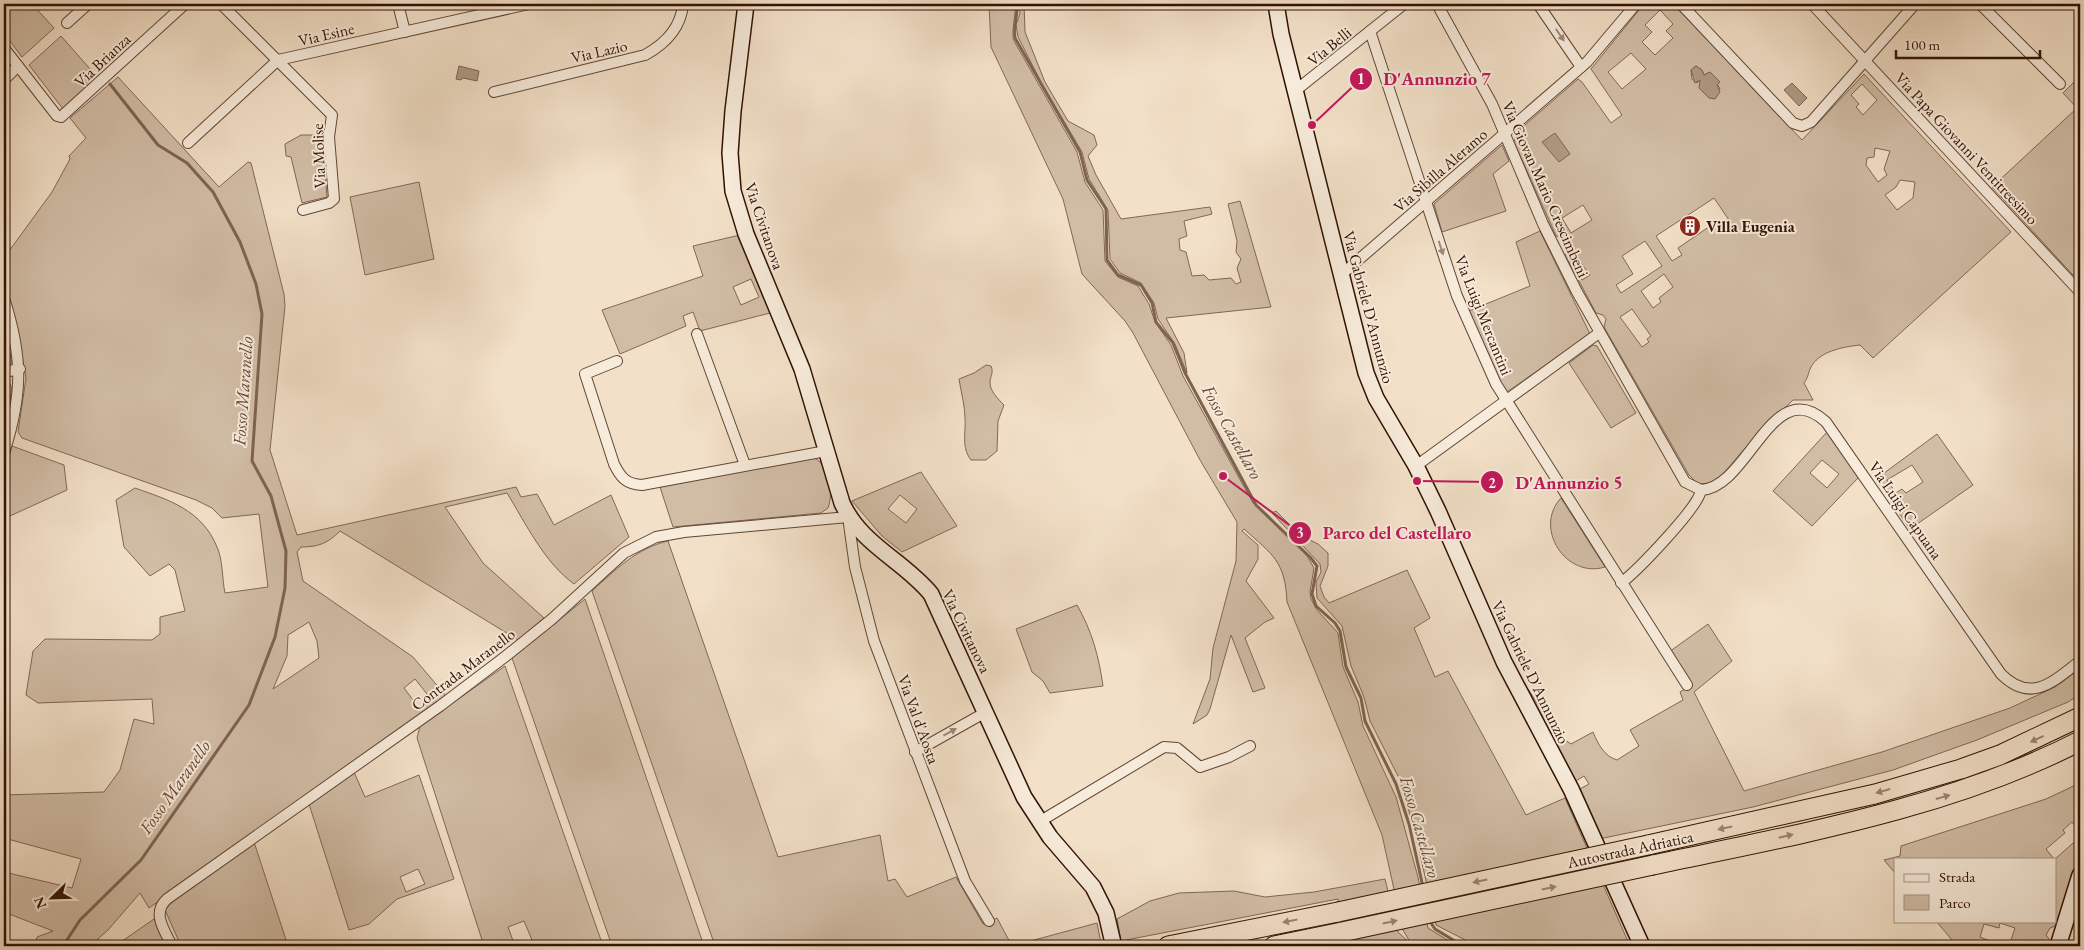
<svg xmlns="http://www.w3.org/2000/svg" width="2084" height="950" viewBox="0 0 2084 950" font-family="'EB Garamond',serif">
  <rect width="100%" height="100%" fill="#f2e0c8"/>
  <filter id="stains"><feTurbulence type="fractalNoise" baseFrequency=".004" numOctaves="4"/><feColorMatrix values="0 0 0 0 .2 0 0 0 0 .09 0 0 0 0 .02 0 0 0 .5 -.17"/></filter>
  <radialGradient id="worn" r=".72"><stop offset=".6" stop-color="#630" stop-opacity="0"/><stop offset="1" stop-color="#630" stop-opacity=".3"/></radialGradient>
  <g fill="#d1bda6" stroke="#826754" fill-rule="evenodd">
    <polygon points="4,4 32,4 54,28 22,57 4,33"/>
    <path d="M989 4H1015C1016 16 1012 26 1013 39L1077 152 1085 182 1103 210 1105 261 1118 277 1138 286 1149 304 1155 322 1171 345 1183 376 1253 503 1307 556 1314 568 1310 592 1311 599 1317 610 1338 633 1343 667 1358 702 1363 726 1396 797 1418 877 1428 928 1457 946H1416L1410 942 1403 930 1382 835 1287 602C1285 561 1273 555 1244 529L1242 531 1258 545V559L1246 581 1274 618 1265 622 1245 638 1265 688 1253 692 1231 635 1210 709 1207 715 1193 724 1210 679 1213 648 1236 561 1237 522 1200 460 1133 333 1125 321 1082 274 1063 199 991 47Z"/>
    <polygon points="1019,4 1024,4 1025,32 1045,82 1068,121 1094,135 1097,145 1088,156 1096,175 1121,219 1210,207 1212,214 1184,221 1187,236 1179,239 1180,250 1186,252 1192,276 1204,275 1209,280 1231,278 1236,284 1241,282 1237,268 1241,259 1236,252 1237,241 1228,204 1240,201 1271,307 1166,318 1184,353 1187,373 1175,344 1158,319 1154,303 1141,283 1120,273 1110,259 1108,210 1089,179 1082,152 1042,84 1018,37 1016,25 1020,13"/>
    <path d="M1644 4H1673L1802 140 1864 74 2011 232 1873 358 1860 345C1843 347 1818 351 1810 369 1808 374 1808 378 1804 383L1813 400H1793L1757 434 1722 475 1710 483 1698 484 1689 475 1604 327 1606 319 1603 315 1596 313 1565 255 1569 250 1563 238 1556 236 1514 142 1517 132 1578 79 1582 82 1611 123 1622 115 1591 69ZM1660 10 1673 24 1666 31 1673 38 1655 55 1642 42 1652 32 1645 25ZM1631 53 1646 69 1622 89 1608 72ZM1696 66 1702 70 1704 75 1710 72 1720 89 1700 80 1697 83 1692 79 1691 70ZM1862 84 1877 100 1863 115 1856 107 1859 104 1851 95ZM1875 148 1890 151 1884 169 1887 175 1878 182 1866 165 1867 158 1874 157ZM1900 180 1915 182 1913 198 1897 210 1885 195 1896 187ZM1714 198 1731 223 1721 229 1716 222 1678 248 1682 255 1672 261 1656 236ZM1583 205 1592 220 1571 233 1562 218ZM1645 241 1662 266 1621 293 1616 285 1633 274 1622 256ZM1579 261 1590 275 1582 280 1572 266ZM1664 274 1673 287 1659 298 1661 302 1653 308 1641 291ZM1632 309 1651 336 1647 339 1649 342 1642 347 1620 317Z"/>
    <polygon points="61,36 98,78 63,109 29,65"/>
    <polygon points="2080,76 2080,269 2073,275 1992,187 2077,108 2063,93"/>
    <path d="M118 77 219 187 248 162 251 163 284 294 285 306 270 450 297 535 516 487 521 497 537 494 554 525 611 495 629 537 574 584C544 562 526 524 507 493L445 507 483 563 544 618 518 640 340 531C328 543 319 547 301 547L297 552 303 581 413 657 446 696 149 908 140 893 108 930 90 946H35L37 937 53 931 4 912V872L72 888 81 859 4 838V795L104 792 120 770 134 719 154 724 152 699 38 703 26 695 33 651 45 639 152 640 160 634V617L185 611 175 570 169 564 150 576 124 547 116 500 135 488C169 500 202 510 217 547 223 560 222 579 225 593L268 587 259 514 222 518 212 508 196 500 22 438 18 432 26 378 13 310 4 283V258L52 192 70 159 69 156 86 138 70 118ZM309 622 317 641 319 658 273 689 287 656 288 635ZM415 679 431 699 419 708 404 688Z"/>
    <polygon points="301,135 322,135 327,197 302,203 291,157 286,156 285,144"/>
    <polygon points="1502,145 1509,161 1493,174 1506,211 1442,232 1434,204"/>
    <polygon points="419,182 434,259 365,275 350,197"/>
    <polygon points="1540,231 1590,334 1507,392 1500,382 1469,311 1530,286 1516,242"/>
    <path d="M740 235 770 313 700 331 693 312 683 316 686 326 620 354 602 310 703 276 693 246ZM751 279 759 297 741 305 733 287Z"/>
    <polygon points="4,327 12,363 4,365"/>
    <polygon points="1593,345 1597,346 1636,413 1611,428 1569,363"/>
    <path d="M986 365 991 366C994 373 990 376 990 383 990 391 998 399 1004 405L998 421 997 451 986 460H971C961 447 966 433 965 418 965 406 961 392 959 379L974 373Z"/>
    <polygon points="4,381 10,384 12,389 6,423 4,423"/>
    <path d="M1827 432 1859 477 1812 526 1773 491ZM1822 460 1839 474 1827 488 1810 473Z"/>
    <path d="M1937 434 1973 485 1910 529 1876 479ZM1912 465 1923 482 1906 493 1902 489 1896 493 1887 480Z"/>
    <path d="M12 446 64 465 67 490 10 516C0 490 4 471 12 446Z"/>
    <path d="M811 457C830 462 834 492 828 508L821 513 673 527 660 487Z"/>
    <path d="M921 472 957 526 902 552 882 536 852 501ZM900 495 917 509 906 523 888 509Z"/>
    <path d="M1561 498 1605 567C1566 579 1533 528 1561 498Z"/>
    <polygon points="1276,511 1300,535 1318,544 1328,553 1328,566 1320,586 1324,597 1329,603 1407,570 1430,618 1414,628 1435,677 1448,671 1526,815 1565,798 1630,946 1477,946 1436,925 1414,828 1399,778 1370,721 1364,697 1351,666 1342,626 1317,598 1316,582 1321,572 1320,564 1272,513"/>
    <path d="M668 541 778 857 880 835 888 881 895 879 907 897 956 877 983 924 997 918 1012 946 1097 923 1101 943 1089 946H715L592 591C615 570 637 548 668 541Z"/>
    <polygon points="585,599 704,946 612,946 512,658"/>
    <path d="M1077 605C1092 631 1099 657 1103 686L1050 693 1043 681 1032 672 1016 629Z"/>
    <path d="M1708 624 1732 661 1694 692 1744 791 1882 752 2010 708 2055 687 2080 668V694L2068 702 1977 740 1893 770 1753 807 1599 839 1578 790 1589 784 1584 776 1574 782 1525 692 1528 689 1558 735 1571 744 1593 732C1598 744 1604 756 1617 760L1639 746 1630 730 1683 700 1680 692 1690 686 1669 652Z"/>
    <polygon points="505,666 603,946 517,946 532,940 524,921 508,927 515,946 484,946 417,738 420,726"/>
    <path d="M354 772 365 797 419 775 454 879 397 899 369 924 349 930 309 804ZM418 869 425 884 406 892 400 877Z"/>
    <polygon points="2080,783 2080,832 2072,822 2063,830 2065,833 2046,849 2054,859 1895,859 1895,873 1884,860 1900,856 1901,846 2046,799"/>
    <polygon points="2080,837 2080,855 2060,924 2050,928 2046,935 2052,943 2051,946 2009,946 2015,928 2000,923 1999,928 1984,924 1980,937 1990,941 1988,946 1957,946 1936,921 2055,921 2055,859"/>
    <polygon points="254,842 288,946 181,946 165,910 175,899"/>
    <polygon points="1385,879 1398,932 1413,946 1348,946 1338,899 1121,941 1117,919 1150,901 1179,893 1234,891 1265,897 1314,892"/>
    <polygon points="154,919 168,946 115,946"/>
  </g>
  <g fill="#b19a85" stroke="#7e6351">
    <polygon points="459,66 479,71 477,81 463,78 461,80 456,79"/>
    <polygon points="1696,66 1702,70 1704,75 1710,72 1720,82 1717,85 1720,92 1715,99 1709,98 1699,88 1700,80 1695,83 1691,70"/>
    <polygon points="1792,83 1807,98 1799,106 1784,90"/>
    <polygon points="1555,133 1570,154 1559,162 1542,142"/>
  </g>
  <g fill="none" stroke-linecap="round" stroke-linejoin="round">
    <g stroke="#7e6351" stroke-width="3">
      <path d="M1017 4C1018 17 1013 23 1015 38L1080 152 1087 180 1106 209 1107 260 1118 275 1141 285 1152 303 1156 322 1173 343 1185 373 1256 505 1310 557 1317 566 1312 594 1316 606 1335 623 1340 631 1346 667 1361 698 1365 721 1396 784 1409 824 1423 887"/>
      <polyline points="1429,920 1435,929 1463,946"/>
      <polyline points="63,946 80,920 141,860 249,705 275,637 285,588 286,551 271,496 252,461 262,314 256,284 240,242 213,192 187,163 158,145 110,84"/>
    </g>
    <g stroke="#624534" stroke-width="12">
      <g id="street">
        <polyline points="221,4 332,115 329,137 334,199 329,203 303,210"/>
        <polyline points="398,4 405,32"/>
        <path d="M1437 4 1492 104 1543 224 1577 292 1685 482 1701 490C1749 488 1772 372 1826 422L2001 674C2031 704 2053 682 2080 661"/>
        <polyline points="1538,4 1581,67"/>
        <polyline points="1681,4 1793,123 1802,126 1811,122 1915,4"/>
        <polyline points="1812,4 2080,292"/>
        <polyline points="1980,4 2060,84"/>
        <polyline points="67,23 88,4"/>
        <polyline points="1370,31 1457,296 1496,384 1687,685"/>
        <polyline points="4,48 57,116 61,117 185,4"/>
        <polyline points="4,80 18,66"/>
        <polyline points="1295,91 1404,4"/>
        <path d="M494 92 645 55C665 44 681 28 683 4"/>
        <polyline points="188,143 278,60 529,4"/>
        <polyline points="1341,275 1587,62 1636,4"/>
        <path d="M4 298C23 357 23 394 4 453"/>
        <polyline points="697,334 745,465"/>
        <path d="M617 361 585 374 614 464C621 478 626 484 642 485L826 451"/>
        <polyline points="4,372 20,369"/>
        <polyline points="1416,466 1599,333"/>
        <path d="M1621 583C1637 571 1699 507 1701 490"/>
        <polyline points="915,752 986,712"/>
        <polyline points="1039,822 1164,747 1177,748 1200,767 1229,757 1250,746"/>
        <path d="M172 946C165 931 151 913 167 899L440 706 506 656 552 619 624 553 656 537 684 532 848 517 855 567 874 641 965 881 989 921"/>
      </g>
    </g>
    <g stroke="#321102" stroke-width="18">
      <g id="secondary">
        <path d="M746 4 733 111 730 153 733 191 746 234 802 369 842 503C861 545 903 560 931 594L1024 797 1050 837 1093 887 1106 913 1113 943"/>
        <polyline points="1276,4 1281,34 1366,373 1376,398 1416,466 1438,511 1504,662 1571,789 1642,946"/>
        <polyline points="2058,946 2080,875"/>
      </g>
    </g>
    <g stroke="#321102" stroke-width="21">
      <g id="highway">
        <polyline points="1648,845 1875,794 1961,769 2000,755 2080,717"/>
        <path d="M1653 865C1798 834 1947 809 2080 741"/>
        <polyline points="1168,946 1338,912"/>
        <polyline points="1274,946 1342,932"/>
      </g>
    </g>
    <use href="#street" stroke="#f7ebdb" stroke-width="10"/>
    <use href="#secondary" stroke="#f7ebdb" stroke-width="15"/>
    <use href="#highway" stroke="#f2e0c8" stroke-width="19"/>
    <g stroke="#321102" stroke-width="21" stroke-linecap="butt">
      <g id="highway-bridge">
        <polyline points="1338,912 1648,845"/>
        <polyline points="1342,932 1653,865"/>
      </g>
    </g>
    <use href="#highway-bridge" stroke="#f2e0c8" stroke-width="19"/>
  </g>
  <defs><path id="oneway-solid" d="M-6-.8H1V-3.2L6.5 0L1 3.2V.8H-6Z" transform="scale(1.25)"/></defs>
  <g fill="#9e8979">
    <use href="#oneway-solid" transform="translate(1560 35) rotate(56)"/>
    <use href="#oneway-solid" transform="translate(1441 248) rotate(72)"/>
    <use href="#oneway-solid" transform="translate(950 732) rotate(-29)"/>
  </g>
  <g fill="#9c836f">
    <use href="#oneway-solid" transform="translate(2037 739) rotate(155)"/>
    <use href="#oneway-solid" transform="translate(1883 791) rotate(164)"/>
    <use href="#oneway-solid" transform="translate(1943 797) rotate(-16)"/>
    <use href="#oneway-solid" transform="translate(1725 828) rotate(168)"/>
    <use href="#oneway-solid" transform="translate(1786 836) rotate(-13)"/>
    <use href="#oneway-solid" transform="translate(1480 881) rotate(168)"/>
    <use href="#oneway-solid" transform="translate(1549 888) rotate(-12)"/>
    <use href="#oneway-solid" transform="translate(1290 921) rotate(169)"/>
    <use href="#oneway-solid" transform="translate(1390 922) rotate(-12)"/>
  </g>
  <defs>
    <g id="building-disc" transform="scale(1.125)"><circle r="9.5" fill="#8f2418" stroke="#f7ebdb"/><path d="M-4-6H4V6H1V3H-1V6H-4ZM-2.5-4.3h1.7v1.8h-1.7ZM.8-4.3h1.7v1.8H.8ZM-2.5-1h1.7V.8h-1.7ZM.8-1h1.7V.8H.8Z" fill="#fff"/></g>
  </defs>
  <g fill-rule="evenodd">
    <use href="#building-disc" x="1690" y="226"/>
  </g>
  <g text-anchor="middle" stroke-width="4" stroke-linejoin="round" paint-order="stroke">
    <g font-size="16" fill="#321102" stroke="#f7ebdb">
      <text transform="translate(326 34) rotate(-13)" y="6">Via Esine</text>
      <text transform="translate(1329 46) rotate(-39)" y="6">Via Belli</text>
      <text transform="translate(599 51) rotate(-13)" y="6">Via Lazio</text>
      <text transform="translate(102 60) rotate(-43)" y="6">Via Brianza</text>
      <text transform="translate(1967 148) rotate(47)" y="6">Via Papa Giovanni Ventitreesimo</text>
      <text transform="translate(318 156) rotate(-92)" y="6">Via Molise</text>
      <text transform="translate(1440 170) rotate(-41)" y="6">Via Sibilla Aleramo</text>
      <text transform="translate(1546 189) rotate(66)" y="6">Via Giovan Mario Crescimbeni</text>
      <text transform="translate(765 226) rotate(71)" y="6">Via Civitanova</text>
      <text transform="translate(1369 307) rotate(75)" y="6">Via Gabriele D'Annunzio</text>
      <text transform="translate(1484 315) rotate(68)" y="6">Via Luigi Mercantini</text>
      <text transform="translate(1906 510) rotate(55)" y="6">Via Luigi Capuana</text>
      <text transform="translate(967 631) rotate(64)" y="6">Via Civitanova</text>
      <text transform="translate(463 669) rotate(-37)" y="6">Contrada Maranello</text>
      <text transform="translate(1531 672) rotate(64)" y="6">Via Gabriele D'Annunzio</text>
      <text transform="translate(919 719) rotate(70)" y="6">Via Val d'Aosta</text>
      <text transform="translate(1630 849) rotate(-12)" y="6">Autostrada Adriatica</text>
    </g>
    <g font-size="16" font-weight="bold" fill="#321102" stroke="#f7ebdb" text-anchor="start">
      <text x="1706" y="232">Villa Eugenia</text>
    </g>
    <g font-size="18" font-style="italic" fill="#654836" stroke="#f7ebdb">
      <text transform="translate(243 391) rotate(-86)" y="6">Fosso Maranello</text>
      <text transform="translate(1232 432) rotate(61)" y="6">Fosso Castellaro</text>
      <text transform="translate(175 787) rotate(-55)" y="6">Fosso Maranello</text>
      <text transform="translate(1420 827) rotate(74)" y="6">Fosso Castellaro</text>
    </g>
  </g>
  <path fill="none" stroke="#c2185b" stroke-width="2" d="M1312 125L1361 79M1417 481L1492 482M1223 476L1300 533"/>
  <g fill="#c2185b" stroke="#f7ebdb" stroke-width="2">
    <circle cx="1312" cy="125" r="5"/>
    <circle cx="1417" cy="481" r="5"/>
    <circle cx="1223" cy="476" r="5"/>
    <circle cx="1361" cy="79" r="12"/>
    <circle cx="1492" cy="482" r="12"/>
    <circle cx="1300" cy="533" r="12"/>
  </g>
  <g font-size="15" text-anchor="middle" font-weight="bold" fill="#fff">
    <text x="1361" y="84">1</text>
    <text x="1492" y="488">2</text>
    <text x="1300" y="538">3</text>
  </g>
  <g font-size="18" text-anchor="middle" font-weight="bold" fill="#c2185b" stroke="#f7ebdb" stroke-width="4" stroke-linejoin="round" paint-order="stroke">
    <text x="1437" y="85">D'Annunzio 7</text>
    <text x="1569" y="489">D'Annunzio 5</text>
    <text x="1397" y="539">Parco del Castellaro</text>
  </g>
  <rect width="2084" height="950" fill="none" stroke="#f2e0c8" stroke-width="20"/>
  <rect x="5" y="5" width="2074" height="940" fill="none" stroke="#321102" stroke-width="2.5"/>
  <rect x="10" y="10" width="2064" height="930" fill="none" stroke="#321102"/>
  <rect x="1894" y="858" width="162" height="65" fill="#f7ebdb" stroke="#a89484"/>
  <rect x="1904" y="874" width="25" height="8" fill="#f7ebdb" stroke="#a89484"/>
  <text x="1939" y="882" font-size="15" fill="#321102">Strada</text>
  <rect x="1904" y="895" width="25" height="15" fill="#d1bda6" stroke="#a89484"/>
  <text x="1939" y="908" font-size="15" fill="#321102">Parco</text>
  <g transform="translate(52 898) rotate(247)" stroke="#f7ebdb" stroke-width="4" paint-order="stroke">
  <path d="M0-4L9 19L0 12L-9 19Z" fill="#321102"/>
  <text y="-8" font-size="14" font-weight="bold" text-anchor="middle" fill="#321102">N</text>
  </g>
  <path d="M1896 50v8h144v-8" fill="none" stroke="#321102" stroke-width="2.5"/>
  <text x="1904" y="50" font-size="15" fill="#321102" stroke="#f7ebdb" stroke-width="4" paint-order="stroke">100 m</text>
  <rect width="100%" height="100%" filter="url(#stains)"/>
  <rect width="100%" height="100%" fill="url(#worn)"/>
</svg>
